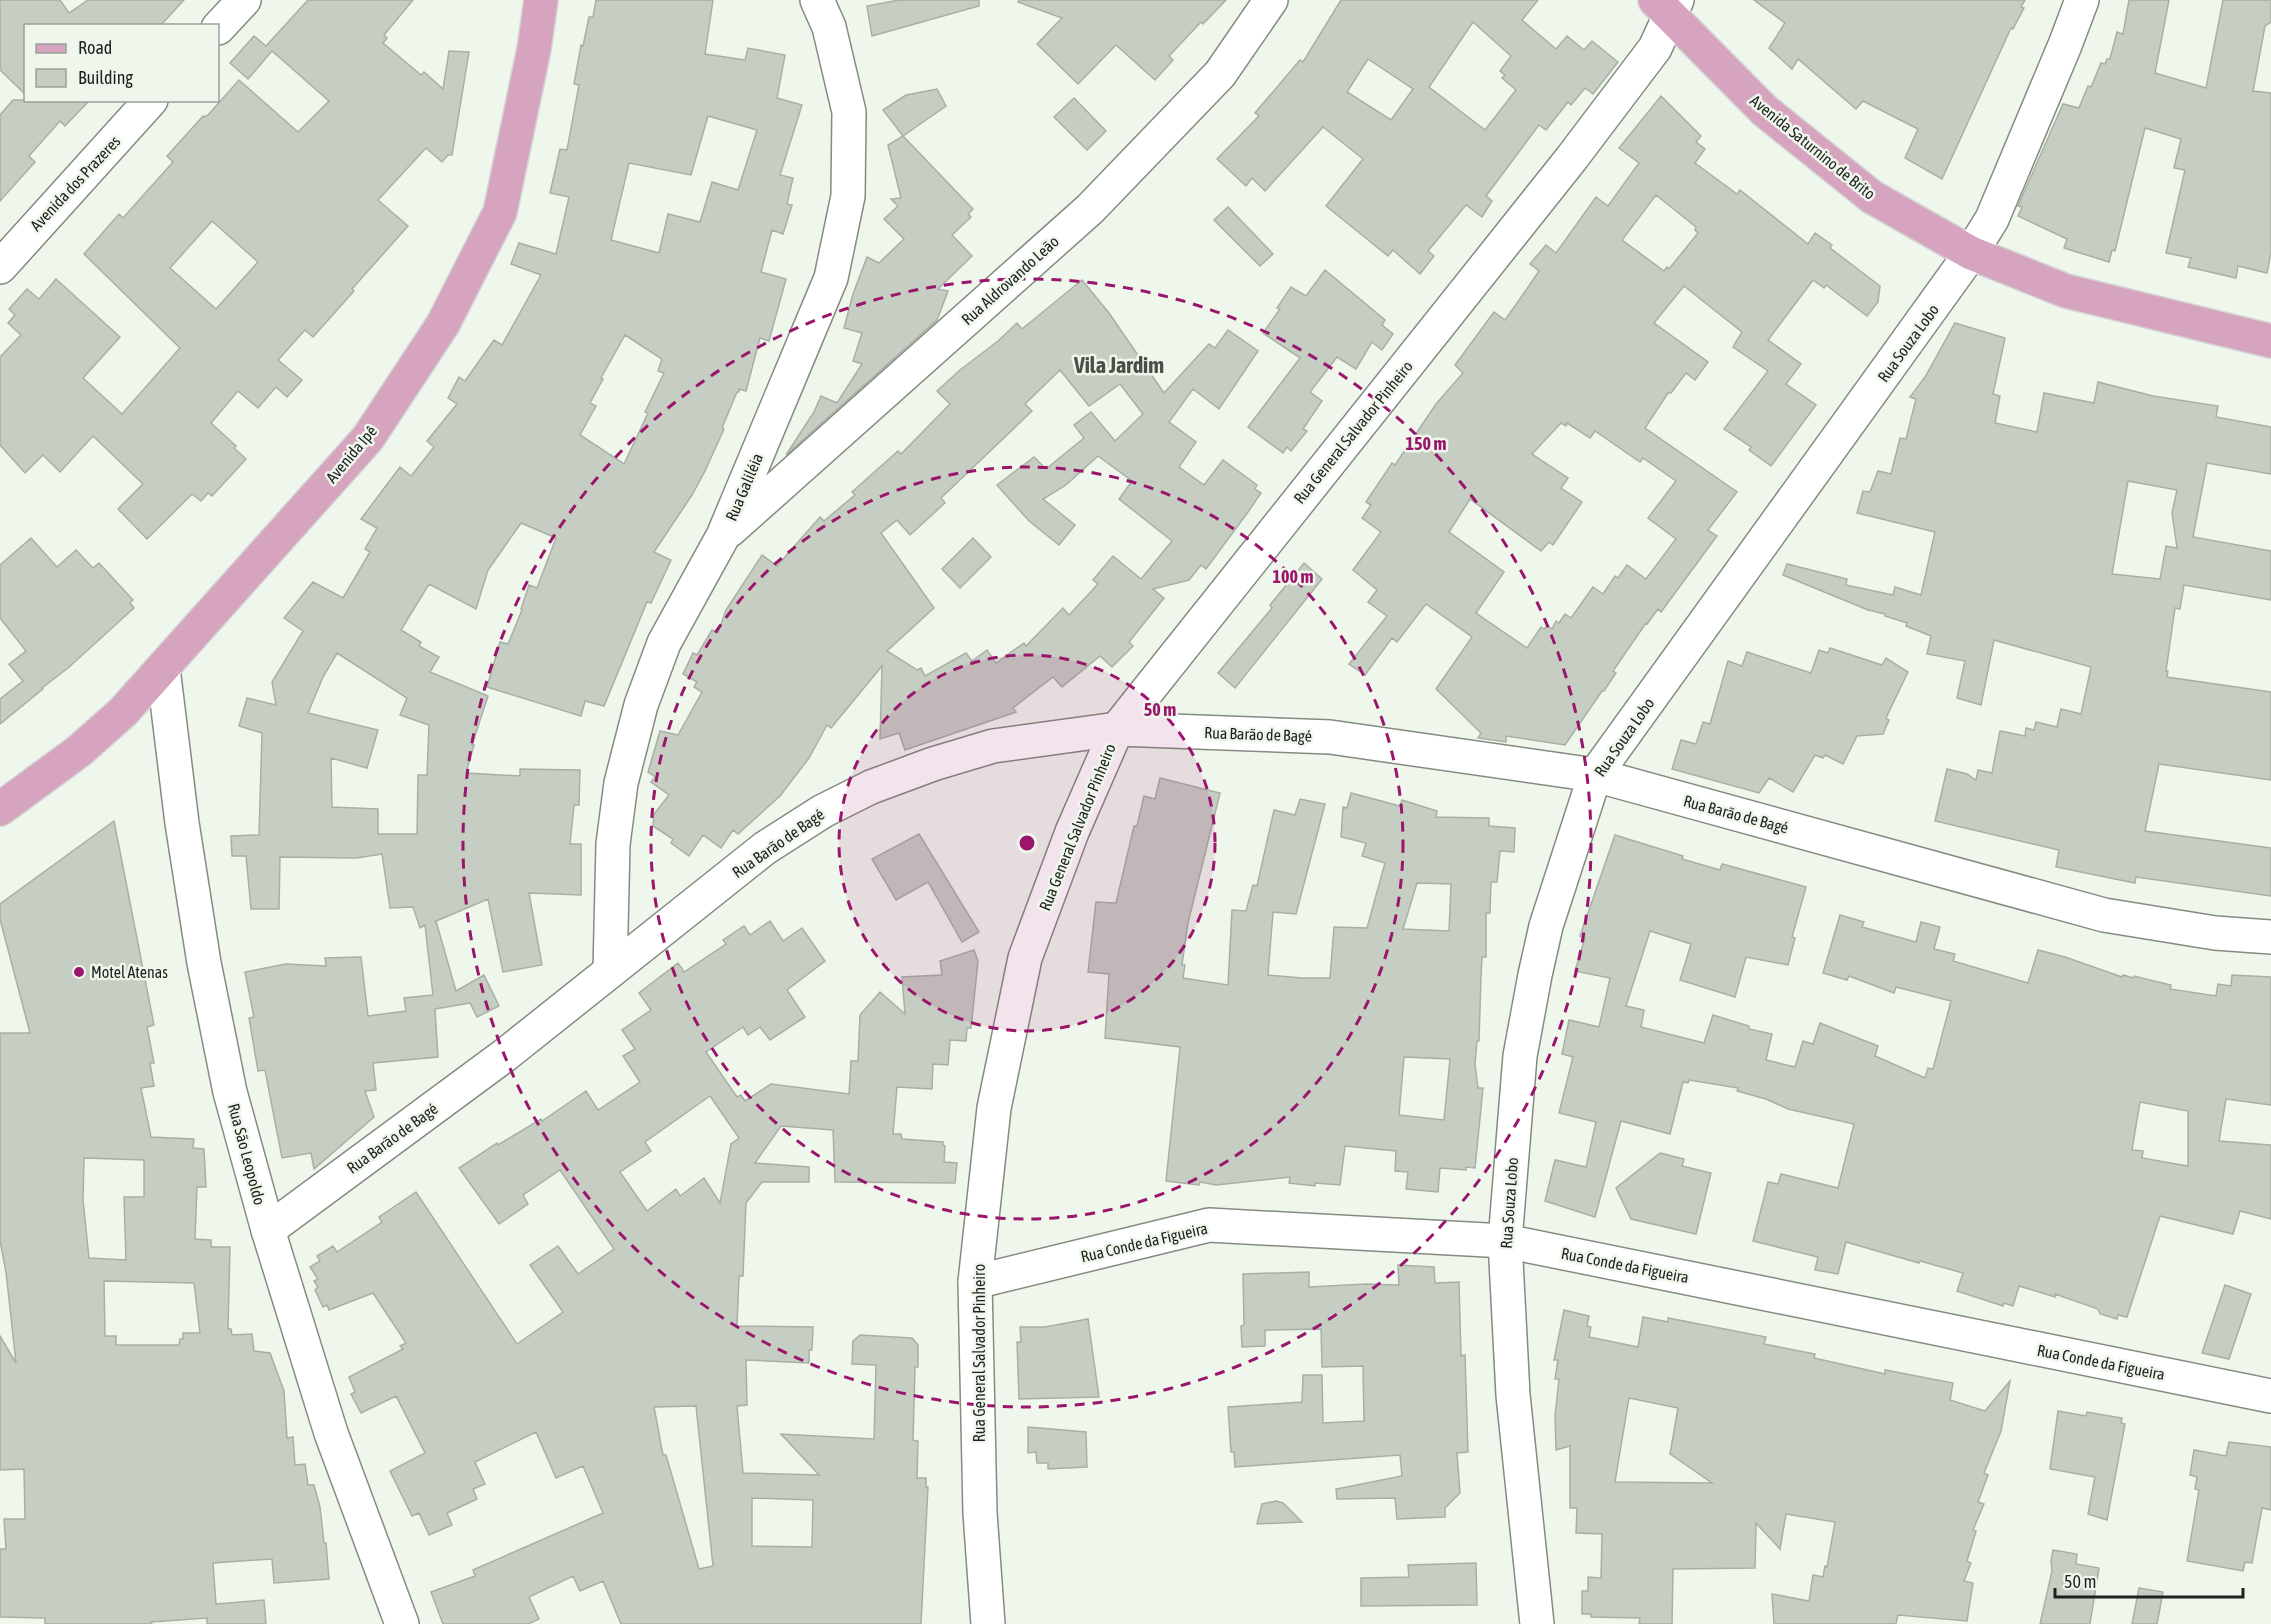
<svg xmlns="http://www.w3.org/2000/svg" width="2271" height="1624" viewBox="0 0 2271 1624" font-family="'Asap Condensed',sans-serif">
  <rect width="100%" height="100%" fill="#eff7ed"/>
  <g fill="#c6cdc3" stroke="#a8b0a6" stroke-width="1.5" fill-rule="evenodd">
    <polygon points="0,0 60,0 69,13 88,0 184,0 160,26 26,26 26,95 0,70"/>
    <path d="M308 0H413L384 35 387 38 383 43 421 75 424 72 443 89 449 51 469 52 452 155H448L442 162 426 148 378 200 408 226 352 289 354 291 313 337 305 330 278 360 302 380 287 397 276 387 258 408 238 391 211 423 236 446 234 448 246 459 212 496 208 493 201 501 192 494 147 539 118 509 143 484 93 436 60 472 43 455 25 473 0 445V357L21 335 8 323 15 315 9 309 27 289 39 299 56 279 120 337 83 378 122 414 180 348 84 254 119 214 123 218 173 162 167 156 203 116 204 117 208 115 239 80 298 132 329 101 272 51 248 79 230 63 254 36 266 46ZM212 221 258 262 216 309 170 268Z"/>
    <path d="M596 0H713L705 54 745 60 748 48 785 55 777 98 802 105 780 175 793 178 787 204 792 205 783 234 772 230 761 272 786 279 769 341 760 338 746 391 739 389V392H737L722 428 724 429 705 471 692 495 654 552 671 560 651 603 647 602 604 706 585 701 581 716 487 687 500 642 508 644 522 610 521 609 529 585 537 588 556 538 521 523 488 570 476 609 429 584 401 630 421 642 419 646 439 657 430 672 488 696 472 745H474L466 773 520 776V769L580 770 579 805H574L570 844H581V895L529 893 542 965 503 972 488 899 434 922 436 921 456 991 484 975 499 1006 477 1017 470 1003 435 1009 438 1057 373 1063 376 1090 365 1091 374 1117 314 1169 311 1153 282 1158 265 1070 258 1071 249 1018 254 1017 245 972 286 964 326 966 325 958 361 957 368 1016 406 1011 404 998 433 995 425 925 420 928 413 907 390 908 382 854 356 858 280 857 279 909H251L246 856H232L231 836 259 835 262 733 239 726 247 698 276 705 272 682 303 631 284 618 313 582 343 598 370 552 365 549 377 528 361 519 400 467 411 476 434 447 427 441 457 404 448 398 459 377 465 381 494 340 502 345 541 275 511 264 519 243 556 254 569 197 550 193 560 149 567 150 579 85 574 84 581 45 583 46 589 17H593ZM708 116 757 130 738 190 712 182 700 222 668 214 659 253 611 240 629 163 691 175ZM625 335 662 359 658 371 664 373 645 412 648 413 624 464 580 435 596 406 590 403 603 379 601 378ZM337 653 407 698 400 715 429 725 427 775H418L417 834H378V809L332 807 331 758 367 768 378 730 308 713 323 677Z"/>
    <polygon points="899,0 979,0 979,6 872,36 867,6"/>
    <polygon points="1019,0 1226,0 1203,24 1201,22 1169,56 1173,60 1155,80 1116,45 1078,84 1037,44 1062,18 1018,2"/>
    <path d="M1341 0H1538L1522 20 1556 49 1567 36 1584 50 1592 41 1618 62 1593 94 1585 88 1571 105 1568 102 1546 130 1539 125 1486 196 1492 201 1482 217 1466 205 1428 251 1434 256 1420 274 1393 250 1388 256 1326 206 1363 159 1323 127 1265 191 1252 178 1246 186 1217 159 1259 116 1255 113 1300 60 1303 62ZM1473 22 1511 56 1500 71 1505 75 1502 78 1516 90 1485 130 1429 87ZM1368 59 1413 89 1391 120 1347 92Z"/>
    <polygon points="1754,0 2025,0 2021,7 2024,8 2013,29 2011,28 1942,179 1905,158 1918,129 1863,101 1856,109 1798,59 1792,69 1769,48 1785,23"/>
    <polygon points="2129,0 2169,0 2155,73 2206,88 2223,0 2271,0 2271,22 2265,26 2253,91 2271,93 2271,253 2267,273 2238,266 2236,278 2188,267 2191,258 2166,253 2185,170 2174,168 2181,139 2145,128 2115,251 2112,250 2109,262 2064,248 2067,239 2018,216 2022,207 2018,206 2063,104 2079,108 2088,86 2091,87 2101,63 2105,64 2107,59 2110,59 2117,32 2123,34"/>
    <polygon points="937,89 946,106 903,136 883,110 906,95"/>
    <path d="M1661 96 1701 136 1696 142 1705 149 1695 163 1737 194 1740 190 1808 244 1815 233 1832 245 1830 248 1880 286 1878 302 1867 316 1826 285 1824 288 1813 280 1768 340 1801 364 1786 384 1816 405 1771 466 1749 450 1751 447 1724 429 1768 371 1733 347 1742 332 1684 286 1654 323 1708 362 1695 380 1686 373 1671 393H1668L1645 428 1737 492 1708 530 1717 536 1661 612 1658 609 1647 624 1646 623 1613 671 1616 673 1604 691H1602L1565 745 1506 736V742L1478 738 1481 733 1436 689 1472 637 1426 604 1397 642 1392 638 1365 675 1349 664 1387 616 1368 602 1377 590 1353 570 1381 532 1362 518 1371 505 1366 502 1392 463 1395 465 1436 404 1463 373 1455 365 1494 312 1505 320 1522 296 1539 271 1530 264 1546 245 1556 253 1596 197 1608 206 1639 163 1619 148ZM1656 195 1696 227 1695 230 1698 233 1669 269 1667 267 1664 271 1622 240ZM1561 423 1566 426 1567 423 1590 438 1595 431 1640 462 1643 458 1676 481 1648 518 1676 539 1646 579 1627 565 1618 578 1615 576 1603 594 1593 587 1571 618 1565 614 1559 623 1556 621 1552 629 1547 626 1544 629 1541 627 1527 648 1476 613 1504 572 1449 532 1470 499 1541 551 1549 542 1553 545 1582 502 1561 488 1568 478 1532 454Z"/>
    <polygon points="1074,98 1106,131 1087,150 1054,117"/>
    <polygon points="13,100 90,100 65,126 60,121 29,156 35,162 0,201 0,115"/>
    <polygon points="903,136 973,209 968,214 971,217 952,235 972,256 938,289 948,291 937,320 786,455 814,412 821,396 837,403 862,364 853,361 862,333 844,328 853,294 867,257 879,263 904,239 884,219 898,206 891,199 901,198 888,145"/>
    <polygon points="1228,207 1273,254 1260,266 1214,220"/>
    <polygon points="1325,270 1385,320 1382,325 1393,334 1382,350 1372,342 1356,369 1337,357 1310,392 1322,401 1303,429 1307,431 1291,451 1287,447 1283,453 1248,427 1300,358 1263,333 1280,309 1277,308 1291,287 1306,296"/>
    <path d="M1082 280 1109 313 1164 393 1209 344 1215 348 1228 330 1258 351 1219 409 1193 389 1169 422 1196 442 1179 467 1204 485 1223 460 1257 485 1255 489 1261 493 1248 512 1206 569 1201 565 1189 580 1153 589 1164 598 1129 642 1133 646 1112 667 1100 656 1062 687 1053 677 1013 708 1016 712 905 750 899 733 880 739 882 666 831 728 827 725 809 758 780 796 738 834 733 830 721 848 703 835 689 856 671 843 673 839 653 826 654 814 669 795 651 782 655 777 648 772 660 731 678 735 702 692 694 687 697 682 683 674 693 653 697 655 712 630 718 633 726 610 762 555 777 566 820 517 824 521 855 495 852 492 898 451 901 454 950 404 937 391 960 370 998 341 1017 323 1022 329ZM1060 370 1089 406 1120 384 1143 414 1115 441 1091 412 1074 425 1084 438 1046 469 1034 457 997 485 1029 521 1059 545 1075 525 1043 499 1066 485 1098 456 1132 481 1119 499 1172 541 1141 579 1113 556 1093 580 1098 584 1069 615 1063 608 1026 646 1024 643 996 663 987 650 972 661 966 653 925 676 921 668 917 670 887 651 934 608 881 533 897 520 910 535 945 503 941 498 1032 411 1025 404Z"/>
    <path d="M1955 323 2005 338 1993 394 2000 396 1995 423 2037 432 2044 393 2094 403 2098 382 2153 396 2218 406 2216 417 2271 427V474L2207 463 2193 537 2271 551V600L2184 585 2180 609 2175 608 2166 671H2168L2167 677 2271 692V780L2159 764 2145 831 2271 848V896L2136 877 2135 883 2056 867 2059 850 1935 821 1947 769 1967 774 1976 780 1978 770 1992 773 2000 731 2025 736 2026 728 2034 730 2036 722 2057 727 2061 709 2081 714 2091 667 1994 640 1981 705 1957 698 1965 661 1927 654 1931 636 1906 626 1907 623 1885 616V614L1868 610 1783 575 1787 564 1847 579 1846 585 1893 595 1895 587 1921 595 1935 532 1857 513 1863 491 1870 492 1878 471 1891 474 1900 438 1906 439 1916 399 1910 397 1925 377ZM2128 481 2177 490 2172 513 2177 548 2166 546 2160 579 2112 574Z"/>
    <polygon points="31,538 57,567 76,550 93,568 99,563 133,600 130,603 134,608 68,668 42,688 43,689 0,724 0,699 23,681 9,664 26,651 0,618 0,565"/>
    <polygon points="973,538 991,557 960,588 942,569"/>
    <polygon points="1304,563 1322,579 1235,688 1218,673 1272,608 1270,605"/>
    <polygon points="1830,648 1882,665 1886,658 1908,672 1886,718 1889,720 1883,734 1857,736 1843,764 1825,755 1823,758 1815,755 1793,792 1769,778 1759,793 1672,769 1681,740 1696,744 1703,722 1710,724 1728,661 1742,666 1747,652 1811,673 1819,650 1828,653"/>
    <path d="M1160 778 1220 793 1188 923 1182 965H1185L1183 978 1228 985 1232 910 1246 911 1253 885 1257 886 1274 810 1295 815 1300 799 1325 804 1296 914 1273 912 1268 975 1302 978H1330L1334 927 1367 928 1385 863 1362 856 1366 843 1341 837 1343 807 1347 808 1351 793 1400 806 1402 800 1437 811 1436 817 1489 818V826L1515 828 1514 852 1500 851 1497 882H1491L1490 913H1486V957H1482L1481 977 1479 1041H1477L1475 1064 1478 1088H1483L1475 1168 1466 1167V1170L1440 1168 1438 1192 1406 1189 1408 1172 1395 1171 1396 1151 1345 1146 1340 1185 1315 1183V1186L1289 1183 1290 1177 1216 1185 1200 1182 1199 1185 1166 1181 1180 1047 1105 1038 1109 974 1088 972 1096 902 1116 903 1134 826H1137L1144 796 1155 799ZM1417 883 1451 884 1449 931 1403 929ZM1404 1057 1450 1059 1444 1120 1399 1115Z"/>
    <path d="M114 821 154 1025 147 1027 154 1063H150L154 1086 141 1088 151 1137 194 1139 193 1148 204 1149 206 1187H197L195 1239 211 1240V1247H230L228 1329H231L232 1335 252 1334 254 1351 270 1353 284 1391 287 1438 293 1437 295 1465 305 1464 308 1485H314L320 1507 324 1543H326L329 1579 274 1583 272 1559 213 1563 216 1604 264 1600 266 1624H207V1618L151 1622 152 1624H45V1618L0 1617V1549H6L4 1519H25L24 1469 0 1470V1336L16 1363 6 1272 0 1241V1033H30L0 919V904ZM84 1158 144 1160V1197H124L126 1260 89 1258 83 1200ZM104 1281 194 1283 200 1333H183V1339H180L179 1345H116V1336H105Z"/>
    <polygon points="919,834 979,932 962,942 928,882 896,900 872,859"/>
    <path d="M1615 835 1683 856 1682 859 1720 870 1722 864 1806 887 1792 937 1795 938 1788 965 1746 957 1735 997 1680 980 1691 944 1650 931 1626 1006 1644 1010 1641 1027 1704 1043 1713 1015 1749 1026V1029L1772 1034 1766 1060 1795 1067 1803 1041 1813 1044 1820 1023 1878 1046 1875 1056 1925 1078 1928 1068 1933 1069 1951 1001 1896 987 1894 993 1849 976 1847 980 1823 973 1840 915 1864 922 1862 927 1916 942 1921 922 1940 927 1934 949 1955 954 1953 961 2028 983 2038 950 2065 957 2122 977 2123 975 2133 978 2134 976 2171 985 2170 989 2216 996 2218 984 2231 986 2232 975 2271 977V1105L2226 1099 2219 1141 2271 1145V1219L2240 1211 2233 1234 2160 1216 2127 1317 2118 1315 2117 1319 2100 1314 2098 1309 2055 1294V1297L2019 1286 2013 1306 2004 1303 2003 1306 1957 1291 1963 1273 1920 1261 1919 1263 1846 1242 1838 1274 1815 1270 1818 1257 1753 1241 1768 1182 1778 1184 1781 1174 1838 1188 1854 1124 1788 1109 1766 1099 1737 1091 1738 1088 1689 1080 1688 1083 1683 1082 1670 1134 1621 1121 1595 1217 1545 1201 1555 1160 1586 1167 1596 1122 1559 1113 1573 1057 1562 1054 1569 1020 1599 1027 1610 978 1575 971 1585 938 1580 936ZM2140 1102 2188 1111V1166L2142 1158 2143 1151 2132 1150Z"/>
    <path d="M770 921 783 941 802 928 825 961 787 990 805 1017 770 1040 760 1027 748 1035 743 1027 706 1052 737 1097 741 1095 745 1101 771 1084 849 1094 851 1061H858L860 1015 880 992 905 1014 902 977 942 975 940 961 974 950 978 961 971 1028H967L966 1041 950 1040 948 1065 933 1064 932 1089 897 1087 893 1134H901L902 1139 943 1142V1145L945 1146 944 1162 957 1163 955 1183 835 1182 833 1130 781 1126 755 1163 809 1167V1182H762L746 1203 743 1276H739L737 1326 813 1327 812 1350H809V1363L746 1360 747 1405 737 1406 743 1473 819 1475 781 1434 874 1439 876 1365 852 1364 853 1341 860 1335 912 1338 918 1345V1367H915L913 1440 918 1441 917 1478H926V1487H928L921 1624H621L603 1581 580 1591 573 1576 529 1597 539 1619 528 1624H443L431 1592 475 1576 473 1570 603 1513 583 1466 556 1478 536 1432 475 1462 485 1484 473 1489 477 1499 447 1513 452 1525 429 1535 419 1513 412 1516 390 1471 425 1453 396 1396 361 1413 351 1394 355 1392 349 1377 403 1349 400 1346 406 1343 373 1293 329 1310 327 1305 323 1307 315 1290 318 1287 314 1281 318 1279 310 1267 320 1261 317 1256 333 1246 337 1252 382 1222 379 1217 416 1192 517 1344 563 1312 530 1265 558 1246 578 1274 614 1249 560 1170 523 1195 528 1204 499 1224 459 1168 497 1143 498 1145 541 1119 542 1121 586 1091 598 1110 640 1082 623 1056 635 1049 622 1030 651 1010 639 993 678 963 684 972 726 944 723 940 744 926 750 935ZM710 1096 739 1138 731 1144 720 1203 704 1178 680 1196 676 1189 647 1211 620 1172 651 1151 645 1142ZM696 1406 713 1566 699 1569 666 1455H663L654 1407ZM752 1498 813 1500 812 1547 752 1546Z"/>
    <polygon points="1660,1153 1684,1159 1682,1166 1711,1173 1696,1234 1631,1219 1616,1188"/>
    <polygon points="1398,1265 1434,1267 1435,1283 1459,1282 1461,1356 1465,1355 1468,1452 1457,1453 1460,1493 1445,1508 1445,1517 1397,1519 1395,1498 1337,1499 1336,1489 1402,1476 1400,1455 1235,1467 1234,1452 1231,1452 1228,1407 1302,1402 1303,1375 1322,1375 1323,1423 1364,1421 1363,1366 1322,1367 1321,1329 1265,1330 1265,1346 1242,1347 1241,1326 1244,1325 1243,1274 1309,1272 1309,1287 1366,1284 1399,1285"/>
    <polygon points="2225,1285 2251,1294 2229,1359 2202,1353"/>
    <path d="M1564 1310 1589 1316 1587 1326 1591 1327 1589 1337 1638 1347 1643 1317 1668 1322V1318L1766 1337 1764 1344 1815 1354 1814 1358 1885 1374V1370L1953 1383 1950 1400 1985 1411 2010 1381 2001 1431 1984 1473 1988 1475 1978 1502 1984 1504 1973 1530 1976 1531 1967 1561 1971 1563 1964 1581 1973 1583 1967 1621 1898 1615 1896 1624H1774L1772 1594 1809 1601 1813 1575 1823 1577 1825 1566 1827 1567 1835 1522 1786 1514 1780 1549 1756 1523 1755 1568 1673 1569 1672 1624H1639L1640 1618 1591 1617V1614H1582V1591H1588V1577L1601 1578 1602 1534 1576 1533 1577 1508H1570V1446L1556 1450 1555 1416 1559 1379H1555L1558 1360H1554ZM1629 1398 1678 1408 1670 1454 1712 1483 1615 1482Z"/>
    <polygon points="1088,1319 1099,1397 1019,1399 1017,1342 1021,1342 1020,1327 1045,1327"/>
    <polygon points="2058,1411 2086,1416 2087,1412 2122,1418 2121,1423 2125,1424 2107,1520 2088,1514 2095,1477 2050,1469"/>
    <polygon points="1028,1427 1086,1432 1087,1467 1048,1469 1048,1463 1037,1463 1036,1452 1028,1453"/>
    <polygon points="2229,1442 2271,1447 2271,1510 2262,1508 2252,1563 2245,1562 2243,1571 2187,1561 2199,1490 2195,1489 2197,1477 2190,1475 2194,1450 2226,1456"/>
    <polygon points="1276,1501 1283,1503 1302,1522 1257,1524 1262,1504"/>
    <polygon points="2053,1550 2077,1554 2076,1564 2099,1568 2090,1624 2040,1624 2052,1571 2051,1561"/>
    <polygon points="1476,1563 1477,1605 1361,1606 1361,1578 1409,1577 1408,1565"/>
    <polygon points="2139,1588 2163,1592 2157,1624 2132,1624"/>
  </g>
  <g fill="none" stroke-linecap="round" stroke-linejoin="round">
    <g stroke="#848b81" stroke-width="36">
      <g id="minor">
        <polyline points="218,28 244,0"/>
        <polyline points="0,267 151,100"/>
        <polyline points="730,530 1090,209 1220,74 1271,0"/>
        <polyline points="163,668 182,823 204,963 230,1092 268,1230 331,1433 402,1624"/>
        <polyline points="610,971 613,844 621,783 641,705 664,643 723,536 831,278 848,196 849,112 829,27 817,0"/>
        <polyline points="268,1230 505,1055 765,848 823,811 871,787 933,764 993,746 1117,729 1330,737 1595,775 2104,915 2215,933 2271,937"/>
        <polyline points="975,1282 1209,1225 1505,1241 2271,1396"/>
        <polyline points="988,1624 980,1513 975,1282 994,1108 1025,958 1072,832 1117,729 1571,159 1655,48 1677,0"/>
        <polyline points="1537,1624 1513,1395 1505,1241 1520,1056 1535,975 1546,926 1595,775 1971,253 1992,219 2065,45 2082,0"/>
      </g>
    </g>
    <g stroke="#d2d3d2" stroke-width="36">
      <g id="major">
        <polyline points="1655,0 1765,111 1872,197 1971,253 2066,291 2271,341"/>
        <polyline points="0,809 79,751 123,712 368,438 443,324 500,212 534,49 541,0"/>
      </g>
    </g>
    <use href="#minor" stroke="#fff" stroke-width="33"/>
    <use href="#major" stroke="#d7a4c0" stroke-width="33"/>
  </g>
  <circle cx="1027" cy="843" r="188" fill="#99166b" fill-opacity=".12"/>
  <g fill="none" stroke="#99166b" stroke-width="3" stroke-dasharray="10 8">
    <circle cx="1027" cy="843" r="188"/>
    <circle cx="1027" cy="843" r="376"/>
    <circle cx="1027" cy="843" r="564"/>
  </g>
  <circle fill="#99166b" stroke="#eff7ed" stroke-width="2" cx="79" cy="972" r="6"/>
  <g text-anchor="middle" stroke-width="5" stroke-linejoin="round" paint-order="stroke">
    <g font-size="16" fill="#1e211d" stroke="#eff7ed">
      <text transform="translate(1813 147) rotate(39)" y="6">Avenida Saturnino de Brito</text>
      <text transform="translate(75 183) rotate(-47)" y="6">Avenida dos Prazeres</text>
      <text transform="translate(1010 280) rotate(-42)" y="6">Rua Aldrovando Leão</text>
      <text transform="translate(1908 343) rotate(-54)" y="6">Rua Souza Lobo</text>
      <text transform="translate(1353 432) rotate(-51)" y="6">Rua General Salvador Pinheiro</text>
      <text transform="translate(351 454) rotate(-50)" y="6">Avenida Ipê</text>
      <text transform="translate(744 487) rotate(-67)" y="6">Rua Galiléia</text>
      <text transform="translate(1258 734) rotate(2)" y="6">Rua Barão de Bagé</text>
      <text transform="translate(1624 737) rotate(-55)" y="6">Rua Souza Lobo</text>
      <text transform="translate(1736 814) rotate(15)" y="6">Rua Barão de Bagé</text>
      <text transform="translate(1077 827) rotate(-68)" y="6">Rua General Salvador Pinheiro</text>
      <text transform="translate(778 843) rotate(-35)" y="6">Rua Barão de Bagé</text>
      <text transform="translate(392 1138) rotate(-36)" y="6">Rua Barão de Bagé</text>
      <text transform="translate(247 1154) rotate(75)" y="6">Rua São Leopoldo</text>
      <text transform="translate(1509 1203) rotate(-86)" y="6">Rua Souza Lobo</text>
      <text transform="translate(1144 1242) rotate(-13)" y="6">Rua Conde da Figueira</text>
      <text transform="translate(1625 1265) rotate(11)" y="6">Rua Conde da Figueira</text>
      <text transform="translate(979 1353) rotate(-90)" y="6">Rua General Salvador Pinheiro</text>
      <text transform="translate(2101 1362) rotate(11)" y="6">Rua Conde da Figueira</text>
    </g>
    <g font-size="16" fill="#1e211d" stroke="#eff7ed" text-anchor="start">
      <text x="91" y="978">Motel Atenas</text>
    </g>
    <g font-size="22" font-weight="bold" fill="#495047" stroke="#eff7ed">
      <text x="1119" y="373">Vila Jardim</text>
    </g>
  </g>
  <circle cx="1027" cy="843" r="9" fill="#99166b" stroke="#eff7ed" stroke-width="3"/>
  <g font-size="18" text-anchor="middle" font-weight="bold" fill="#99166b" stroke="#eff7ed" stroke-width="5" stroke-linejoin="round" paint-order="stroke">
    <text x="1426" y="450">150 m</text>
    <text x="1293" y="583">100 m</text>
    <text x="1160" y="716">50 m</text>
  </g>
  <rect x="24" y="24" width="195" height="78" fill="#eff7ed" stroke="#9ba19a" stroke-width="1.5"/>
  <rect x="36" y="44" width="30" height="9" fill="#d7a4c0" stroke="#9ba19a" stroke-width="1.5"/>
  <text x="78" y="54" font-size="18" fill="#1e211d">Road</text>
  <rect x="36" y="69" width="30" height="18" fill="#c6cdc3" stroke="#9ba19a" stroke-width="1.5"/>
  <text x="78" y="84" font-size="18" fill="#1e211d">Building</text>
  <path d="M2055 1588v9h188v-9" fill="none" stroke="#1e211d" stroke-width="3"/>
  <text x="2064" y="1588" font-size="18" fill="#1e211d" stroke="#eff7ed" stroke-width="4.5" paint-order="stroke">50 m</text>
</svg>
